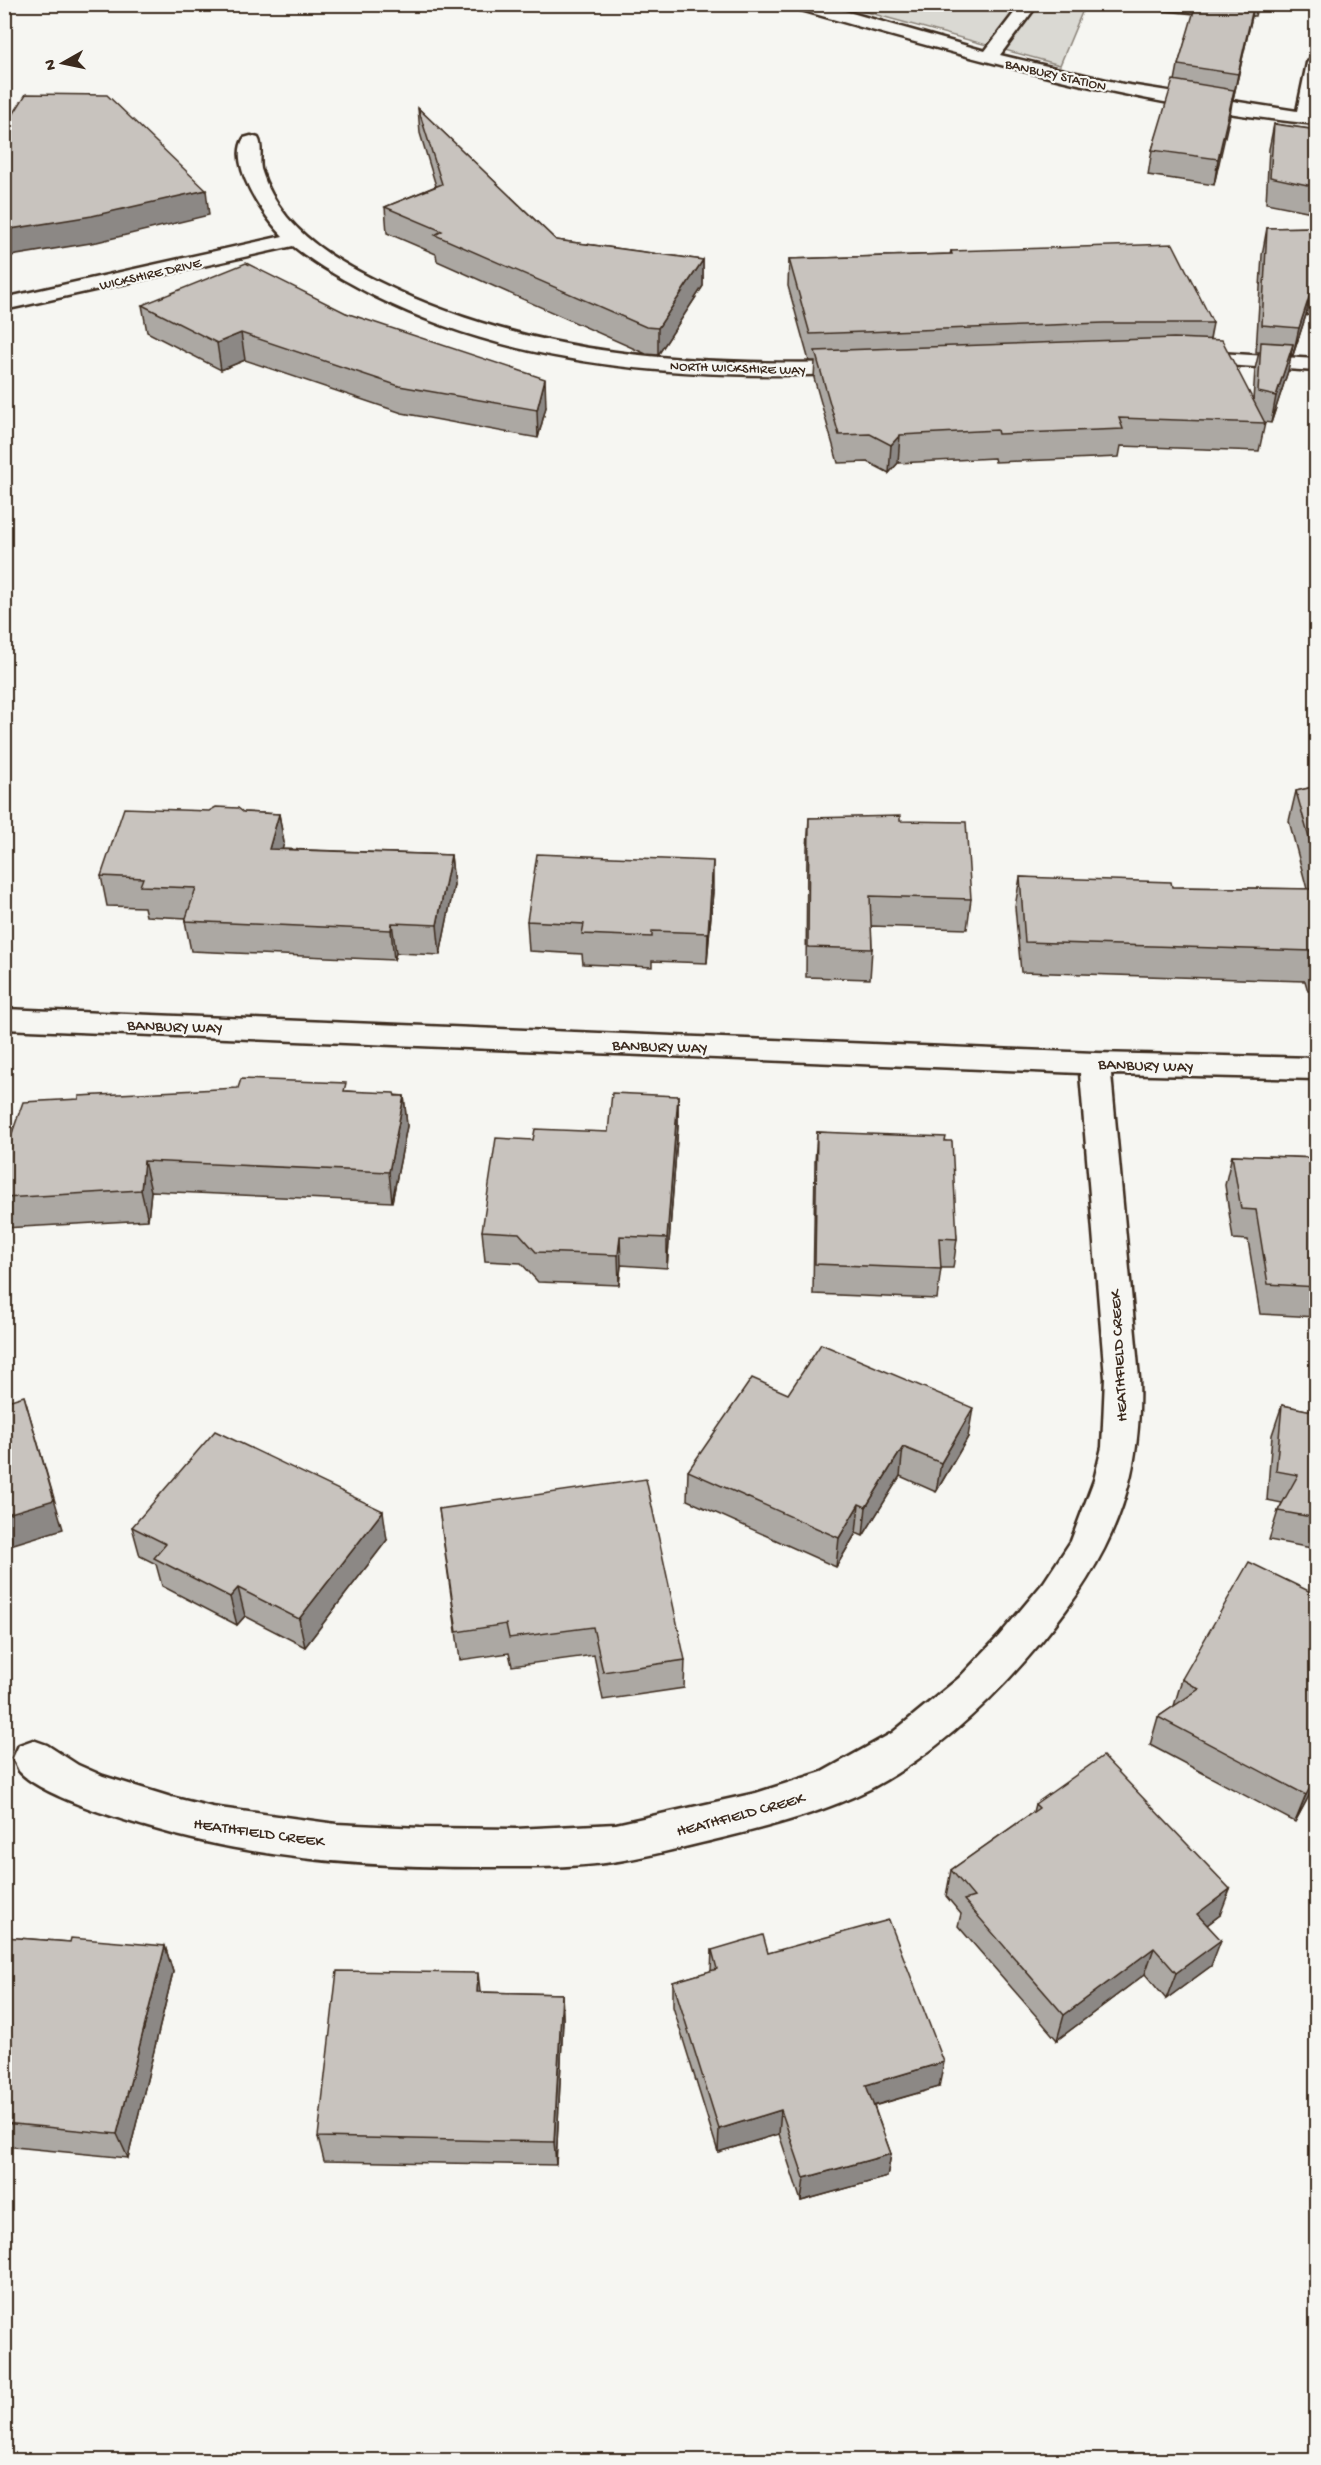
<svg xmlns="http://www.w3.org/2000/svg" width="1321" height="2465" viewBox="0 0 1321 2465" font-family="'Gochi Hand',sans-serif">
  <rect width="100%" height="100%" fill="#f6f6f2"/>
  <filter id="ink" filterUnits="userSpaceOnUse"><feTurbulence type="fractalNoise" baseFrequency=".0167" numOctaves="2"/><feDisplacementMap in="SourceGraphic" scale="12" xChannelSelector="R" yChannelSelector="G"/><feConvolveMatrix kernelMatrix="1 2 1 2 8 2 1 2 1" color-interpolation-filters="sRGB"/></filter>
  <g filter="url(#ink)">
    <polygon fill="#dad9d3" stroke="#8a8278" stroke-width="1.5" points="841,5 1085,5 1060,65"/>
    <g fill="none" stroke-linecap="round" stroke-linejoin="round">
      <g stroke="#3b2a1e" stroke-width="5">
        <g id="minor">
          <path d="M792 4H820L985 51 1021 4H1038L1000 55 1123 84 1297 111 1307 63 1310 59 1316 58V102L1314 113 1316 114V124C1138 107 966 57 794 8Z"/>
          <path d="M251 136 258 138C263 146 259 159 261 169 266 186 276 203 287 217 311 246 346 266 379 282 529 357 695 366 859 362L867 363 870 368 867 373 859 374C695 379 523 371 374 296 346 281 318 266 293 246L4 310V298L283 236C265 218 227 164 244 138Z"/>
          <polygon points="1187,351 1316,359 1316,371 1179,362 1176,357 1179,352"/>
          <path d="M4 1009 1095 1053 1316 1058V1079L1111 1074 1139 1378C1143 1487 1109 1560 1041 1642 992 1701 937 1753 870 1789 824 1812 772 1826 722 1838 683 1847 644 1858 605 1863 562 1868 520 1867 477 1867 367 1867 254 1859 148 1827 116 1818 40 1795 19 1771 19 1770 13 1759 13 1758L19 1745 33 1740 47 1745 78 1765 103 1776 171 1797 212 1807 336 1824 420 1828 516 1829 616 1824 756 1793 822 1772 892 1733 959 1678 999 1636 1044 1582 1071 1541 1094 1480 1102 1447 1105 1378 1080 1073 4 1029Z"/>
        </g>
      </g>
      <use href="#minor" fill="#f6f6f2" fill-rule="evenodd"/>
    </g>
    <g fill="#aca8a3" stroke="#3b2a1e" stroke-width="1.5">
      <polygon points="1157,4 1258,4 1255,16 1252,16 1233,99 1232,99 1214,185 1148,175 1152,150 1175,81 1178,65 1194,14 1156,10"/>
      <polygon points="418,108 556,240 703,260 703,286 658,355 646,354 437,261 436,254 387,233 385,207 436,186 420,133"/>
      <polygon points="1274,124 1317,130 1317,213 1266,203 1269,149"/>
      <polygon points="1317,227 1317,316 1306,315 1293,355 1291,355 1288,371 1271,423 1264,422 1265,423 1259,451 1121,446 1119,457 995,462 994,458 898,463 889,473 868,462 838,463 814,378 815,361 809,361 788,286 789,259 950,254 951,251 1213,323 1210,339 1253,401 1255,369 1259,352 1256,352 1262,255 1267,228"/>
      <polygon points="142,305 346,313 546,407 538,438 402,413 245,360 221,370 147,332"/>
      <polygon points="1317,786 1317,991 1308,991 1305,981 1021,972 1015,907 1020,877 1172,887 1307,889 1289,821 1296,791"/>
      <polygon points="243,812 279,814 284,843 282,849 451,855 454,885 440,955 396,953 394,960 191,951 185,921 186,918 146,916 144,907 107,906 101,876"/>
      <polygon points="809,818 900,821 971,899 967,929 871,926 872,949 870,979 806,977 807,848"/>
      <polygon points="713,891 707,963 652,961 652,967 583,964 582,954 529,951 527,921"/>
      <polygon points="347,1091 404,1096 407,1126 392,1202 151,1191 148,1220 4,1228 4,1156"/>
      <polygon points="678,1096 678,1126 667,1268 621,1265 619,1285 538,1282 521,1263 485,1261 482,1231 533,1140 608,1132"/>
      <polygon points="817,1132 946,1141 957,1239 953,1268 941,1268 937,1299 813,1294 815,1162"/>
      <polygon points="1232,1155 1317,1158 1317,1317 1260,1314 1248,1240 1233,1239 1225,1185"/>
      <polygon points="788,1394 968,1437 936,1492 900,1476 863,1536 856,1533 836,1567 687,1500 688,1471"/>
      <polygon points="1282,1405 1317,1412 1317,1549 1269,1540 1278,1511 1282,1503 1267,1500 1272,1435"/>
      <polygon points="439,1509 685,1660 684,1688 603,1700 594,1655 512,1666 509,1653 460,1660"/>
      <polygon points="132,1527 387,1540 305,1647 245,1616 237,1625 162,1586 156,1564 140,1556"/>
      <polygon points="1317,1595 1317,1781 1295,1822 1150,1745 1158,1717 1174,1706 1182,1679"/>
      <polygon points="1035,1804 1220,1915 1207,1925 1211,1966 1166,1999 1145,1974 1057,2040 958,1926 961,1914 946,1896 951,1870 1033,1812"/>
      <polygon points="4,1937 70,1942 165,1946 173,1972 128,2158 4,2146"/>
      <polygon points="712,1950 768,1953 939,2087 874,2106 891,2154 887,2177 801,2201 779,2134 718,2152 673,2007 673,1982 711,1971"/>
      <polygon points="480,1992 562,1994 563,2019 556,2165 324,2161 318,2137"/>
    </g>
    <g fill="#8c8885" stroke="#3b2a1e" stroke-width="1.5">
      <polygon points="1254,4 1252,16 1233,99 1238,74"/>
      <polygon points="1234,90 1230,115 1214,185 1218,159"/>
      <polygon points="206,190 209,215 97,242 4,257 4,230"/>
      <polygon points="703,260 703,286 658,355 658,328"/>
      <polygon points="1312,288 1306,315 1293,355 1299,328"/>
      <polygon points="241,333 245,360 221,370 217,343"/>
      <polygon points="1293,344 1288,371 1271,423 1276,396"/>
      <polygon points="545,379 546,407 538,438 537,410"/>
      <polygon points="900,435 898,463 889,473 891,445"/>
      <polygon points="279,814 284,843 274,879 269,849"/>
      <polygon points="451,855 454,885 440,955 437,925"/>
      <polygon points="713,861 713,891 707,963 708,933"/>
      <polygon points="392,923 396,953 394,960 391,930"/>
      <polygon points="404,1096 407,1126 392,1202 389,1172"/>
      <polygon points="678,1096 678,1126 667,1268 667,1238"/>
      <polygon points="144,1161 151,1191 148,1220 141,1190"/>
      <polygon points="620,1236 621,1265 619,1285 618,1255"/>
      <polygon points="24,1396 63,1529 4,1547 4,1515"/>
      <polygon points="973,1408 968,1437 936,1492 941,1463"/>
      <polygon points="903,1447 900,1476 863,1536 866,1507"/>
      <polygon points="859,1504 856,1533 836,1567 839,1538"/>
      <polygon points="383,1511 387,1540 305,1647 299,1619"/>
      <polygon points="238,1588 245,1616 237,1625 230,1597"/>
      <polygon points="1317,1775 1317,1781 1295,1822 1306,1795"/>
      <polygon points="1230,1889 1220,1915 1187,1940 1197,1914"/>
      <polygon points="1221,1940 1211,1966 1166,1999 1176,1973"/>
      <polygon points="165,1946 173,1972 128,2158 117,2134"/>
      <polygon points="1154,1948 1145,1974 1057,2040 1064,2015"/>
      <polygon points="478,1973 481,1999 477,1992"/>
      <polygon points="562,1994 563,2019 556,2165 554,2142"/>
      <polygon points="944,2062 939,2087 862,2109 866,2085"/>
      <polygon points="781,2110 779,2134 718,2152 719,2129"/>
      <polygon points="891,2154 887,2177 801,2201 804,2178"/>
    </g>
    <g fill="#c8c3be" stroke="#3b2a1e" stroke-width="1.5">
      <polygon points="1196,4 1254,4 1238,74 1178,65"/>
      <polygon points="1173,80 1234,90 1218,159 1152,150"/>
      <polygon points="26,94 107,95 206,190 92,216 4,230 4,129"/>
      <polygon points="418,108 556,240 703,260 658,328 646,327 435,235 442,231 385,207 442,184"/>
      <polygon points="1274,124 1317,130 1317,187 1270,177"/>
      <polygon points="1317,227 1317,289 1312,288 1299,328 1262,325 1267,228"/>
      <polygon points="1173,244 1213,323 1104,323 810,334 789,259 952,254 951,251"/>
      <polygon points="246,263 346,313 545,379 537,410 399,386 241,333 217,343 142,305"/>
      <polygon points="1174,338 1222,340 1265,423 1119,418 1123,429 998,434 997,430 900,435 891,445 870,434 839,435 815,351"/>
      <polygon points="1261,342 1293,344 1276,396 1258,392"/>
      <polygon points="1317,786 1317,867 1296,791"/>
      <polygon points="216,807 238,808 243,812 279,814 269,849 451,855 437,925 392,923 391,930 185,921 196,888 140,886 143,878 101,876 124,808 209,811"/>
      <polygon points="900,816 900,821 966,822 971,899 870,896 872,949 808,947 809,818"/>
      <polygon points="537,854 713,861 708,933 652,931 652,937 582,934 584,924 527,921"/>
      <polygon points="1020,877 1171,882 1172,887 1317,889 1317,961 1313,951 1025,942"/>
      <polygon points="241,1079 346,1083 344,1091 394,1093 395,1096 404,1096 389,1172 144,1161 141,1190 4,1198 4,1156 23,1102 79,1099 79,1096 238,1088"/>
      <polygon points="612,1093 678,1096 667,1238 620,1236 618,1255 536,1252 519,1233 482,1231 496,1138 533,1140 535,1129 608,1132"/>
      <polygon points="817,1132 946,1137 945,1141 952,1141 957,1239 939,1238 941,1269 815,1264"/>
      <polygon points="1232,1155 1317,1158 1317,1287 1268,1284 1256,1210 1241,1209"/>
      <polygon points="821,1344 973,1408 941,1463 903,1447 866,1507 859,1504 839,1538 688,1471 752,1378 788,1394"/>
      <polygon points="24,1396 54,1500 4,1515 4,1402"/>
      <polygon points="1282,1405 1317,1412 1317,1518 1278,1511 1298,1475 1276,1471"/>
      <polygon points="215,1431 383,1511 299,1619 238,1588 230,1597 154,1558 166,1544 132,1527"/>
      <polygon points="646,1479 685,1660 603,1672 593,1627 509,1638 506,1624 457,1632 439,1509"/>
      <polygon points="1249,1562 1317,1595 1317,1775 1306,1795 1158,1717 1199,1689 1182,1679"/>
      <polygon points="1103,1756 1230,1889 1197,1914 1221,1940 1176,1973 1154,1948 1064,2015 964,1900 974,1897 951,1870 1039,1808 1035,1804"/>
      <polygon points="889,1920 944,2062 866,2085 891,2154 804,2178 781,2110 719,2129 673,1982 717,1969 712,1950 763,1935 768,1953"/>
      <polygon points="4,1937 70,1942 71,1938 165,1946 117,2134 4,2123"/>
      <polygon points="337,1971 478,1973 477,1992 562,1994 554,2142 318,2137"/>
    </g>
  </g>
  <g text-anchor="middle" stroke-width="4.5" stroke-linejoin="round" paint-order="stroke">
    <g font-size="14" fill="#3b2a1e" stroke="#f6f6f2">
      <text transform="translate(1056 74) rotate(13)" y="5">BANBURY STATION</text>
      <text transform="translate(150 273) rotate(-13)" y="5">WICKSHIRE DRIVE</text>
      <text transform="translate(738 367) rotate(2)" y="5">NORTH WICKSHIRE WAY</text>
    </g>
    <g font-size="16" fill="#3b2a1e" stroke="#f6f6f2">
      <text transform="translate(175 1025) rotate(2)" y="6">BANBURY WAY</text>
      <text transform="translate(660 1045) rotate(2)" y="6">BANBURY WAY</text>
      <text transform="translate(1146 1064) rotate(2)" y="6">BANBURY WAY</text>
      <text transform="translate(1117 1356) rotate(-93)" y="6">HEATHFIELD CREEK</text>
      <text transform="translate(740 1813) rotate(-15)" y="6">HEATHFIELD CREEK</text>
      <text transform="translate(259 1831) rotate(8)" y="6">HEATHFIELD CREEK</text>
    </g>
  </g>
  <rect width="1321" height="2465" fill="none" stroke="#f6f6f2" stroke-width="24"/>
  <rect x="12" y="12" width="1297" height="2441" fill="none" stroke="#3b2a1e" stroke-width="2" filter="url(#ink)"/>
  <g transform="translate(63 63) rotate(261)" stroke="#f6f6f2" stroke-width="4.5" paint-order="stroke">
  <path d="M0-4.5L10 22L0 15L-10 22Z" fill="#3b2a1e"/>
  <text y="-9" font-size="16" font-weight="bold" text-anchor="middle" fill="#3b2a1e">N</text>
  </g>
</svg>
